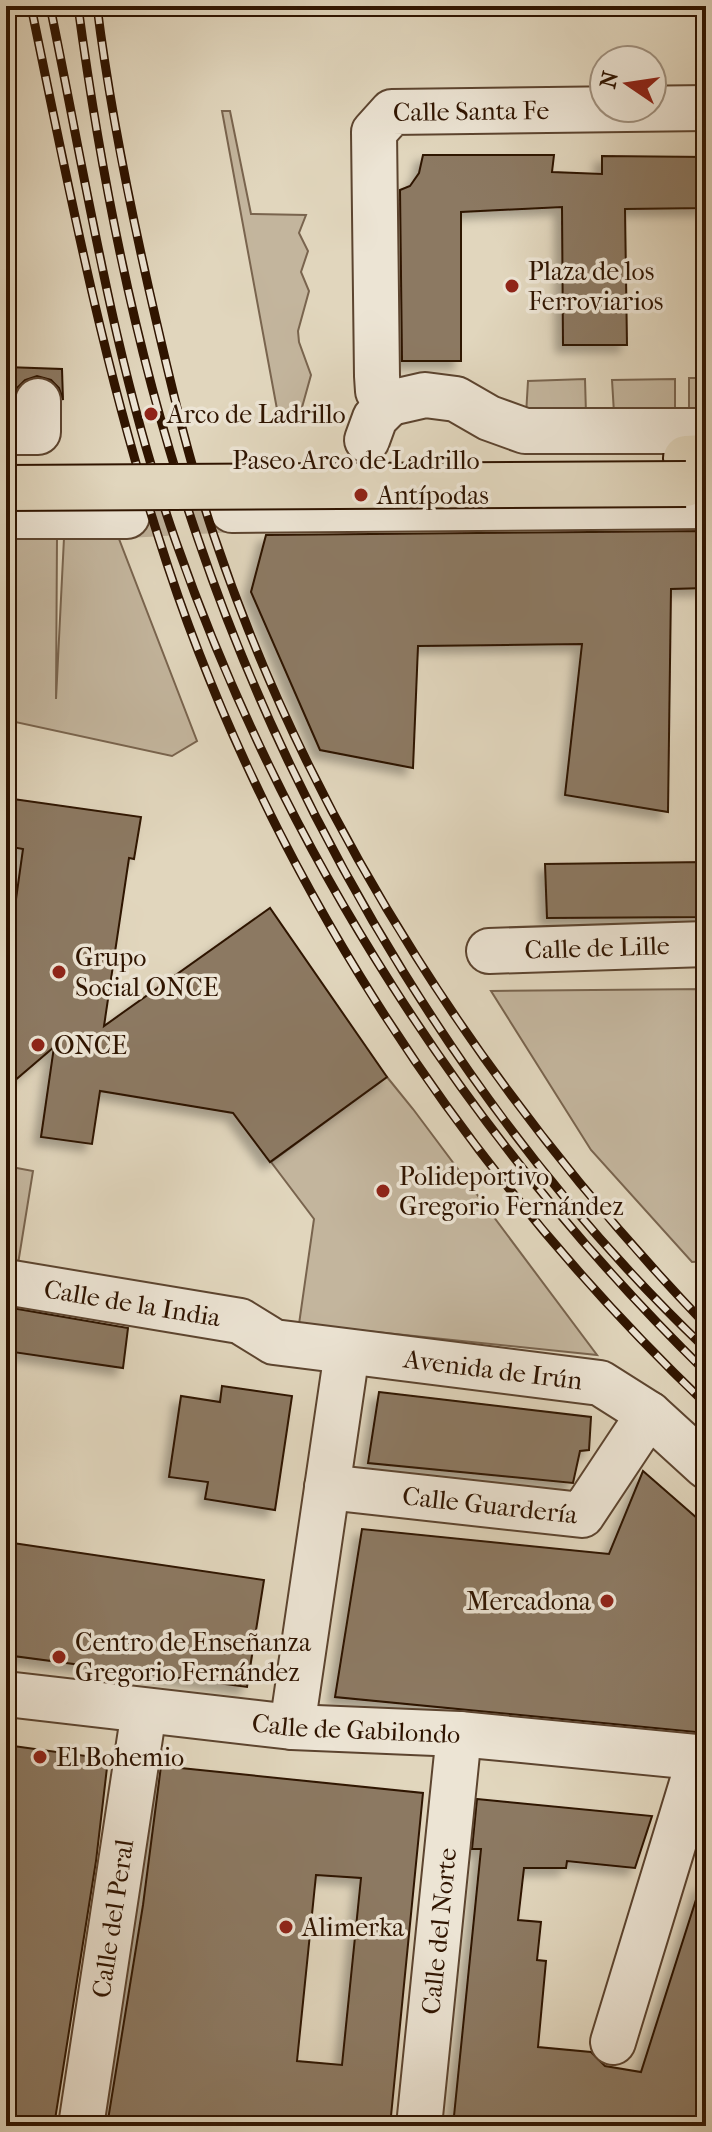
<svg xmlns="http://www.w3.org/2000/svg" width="712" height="2132" viewBox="0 0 712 2132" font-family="'IM FELL French Canon',serif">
  <defs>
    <filter id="shadow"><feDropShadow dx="-7" dy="7" stdDeviation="4" flood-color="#0004"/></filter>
  </defs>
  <rect width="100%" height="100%" fill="#e1d6bd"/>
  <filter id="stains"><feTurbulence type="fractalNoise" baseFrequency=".0025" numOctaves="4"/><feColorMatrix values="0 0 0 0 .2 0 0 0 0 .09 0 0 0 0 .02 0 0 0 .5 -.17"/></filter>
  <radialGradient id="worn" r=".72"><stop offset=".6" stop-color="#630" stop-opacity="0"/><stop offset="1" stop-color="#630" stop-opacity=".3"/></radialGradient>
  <g fill="#c3b59d" stroke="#79644e" stroke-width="2">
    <polygon points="222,111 230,111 251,214 306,215 299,233 308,251 301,272 309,291 298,331 299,342 311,375 301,411 279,420"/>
    <rect x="689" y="378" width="17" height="34"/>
    <polygon points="585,379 586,414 526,415 528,381"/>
    <polygon points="675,379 675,411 614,413 612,380"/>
    <polygon points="15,536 57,537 56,699 64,538 119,539 197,741 172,756 6,720 6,590"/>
    <polygon points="706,989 706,1261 692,1262 591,1150 491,991"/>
    <polygon points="387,1077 413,1109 597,1355 299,1324 314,1219 271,1162"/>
    <polygon points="6,1166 33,1171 18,1264 6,1263"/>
  </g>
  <g fill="#8c7962" stroke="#2f1400" stroke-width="2" fill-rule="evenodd" filter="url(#shadow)">
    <polygon points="423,155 554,155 552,172 602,174 602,156 706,157 706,208 625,209 627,345 563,345 562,207 461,212 461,361 402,361 400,190 410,186 419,173"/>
    <polygon points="6,367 62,369 63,400 59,388 51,380 37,376 25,380 16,389 13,402 6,402"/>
    <polygon points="706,531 706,588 671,589 668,812 565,795 582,644 418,646 413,768 320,750 251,592 266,535"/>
    <polygon points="6,798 141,817 134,859 129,858 104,1026 270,908 387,1077 270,1162 233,1113 100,1091 92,1144 41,1137 54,1047 6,1088 6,942 10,942 23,849 6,846"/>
    <polygon points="706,862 706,917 547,918 545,864"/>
    <polygon points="6,1307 128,1328 123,1368 6,1351"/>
    <polygon points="222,1386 292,1396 275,1510 205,1499 208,1482 169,1477 181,1396 220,1402"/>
    <polygon points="379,1392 591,1417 589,1450 580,1451 573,1483 368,1463"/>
    <polygon points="643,1471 706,1526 706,1733 335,1697 362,1529 609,1554"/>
    <polygon points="6,1542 264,1580 247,1687 6,1655"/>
    <polygon points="6,1745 108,1759 96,1861 54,2126 6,2126"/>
    <path d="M161 1766 423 1793 390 2126H107L143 1905ZM316 1875 361 1878 342 2065 297 2061Z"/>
    <polygon points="477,1799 652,1816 635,1868 567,1861 566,1868 524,1868 518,1920 541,1922 537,1960 546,1961 538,2047 591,2052 605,2066 641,2072 701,1884 706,1885 706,2126 453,2126 481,1849 472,1849"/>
  </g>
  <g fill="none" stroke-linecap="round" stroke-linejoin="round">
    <polyline stroke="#bdaf97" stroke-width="44" stroke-dasharray="44 22" stroke-linecap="butt" points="127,516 232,510"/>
    <g stroke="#5c442f" stroke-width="48">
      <g id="minor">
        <path id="s1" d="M390 403 378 391 377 376 374 132 392 112 706 108"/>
        <polyline points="390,403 425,395 456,399 489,418 525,431 706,431"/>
        <polyline points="6,432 38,432 38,401"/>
        <polyline points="367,440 375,418 390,403"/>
        <polyline points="232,510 706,506"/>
        <polyline points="6,516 127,516"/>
        <path id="s2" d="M489 951 706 944"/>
        <path id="s3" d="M6 1282 240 1321 274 1342 600 1383 649 1414 706 1466"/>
        <path id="s4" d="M327 1487 582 1515 649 1414"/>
        <path id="s5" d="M6 1694 292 1727 459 1734 706 1758"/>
        <polyline points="292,1727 347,1352"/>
        <polyline points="613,2042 700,1757"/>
        <path id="s6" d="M81 2126 144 1711"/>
        <path id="s7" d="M419 2126 459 1734"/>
      </g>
    </g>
    <g stroke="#2f1400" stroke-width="48">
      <polyline id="major" points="686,458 706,457"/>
    </g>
    <use href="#minor" stroke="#ece4d4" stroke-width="44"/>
    <use href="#major" stroke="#e1d6bd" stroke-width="44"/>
    <g stroke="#2f1400" stroke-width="9">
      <g id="rail">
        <path d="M31 6C68 185 103 365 159 539 262 866 459 1168 706 1404"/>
        <path d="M50 6C87 185 115 369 176 542 285 854 470 1141 706 1372"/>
        <path d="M78 6C102 185 139 368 198 539 299 835 478 1132 706 1349"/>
        <path d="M97 6C110 111 132 217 156 320 173 393 190 465 214 536 313 831 491 1101 706 1325"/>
      </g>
    </g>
    <use href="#rail" stroke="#ece4d4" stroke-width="6" stroke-dasharray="18" stroke-linecap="butt"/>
    <g stroke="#2f1400" stroke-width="48" stroke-linecap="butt">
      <polyline id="major-bridge" points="6,488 686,484"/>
    </g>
    <use href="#major-bridge" stroke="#e1d6bd" stroke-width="44"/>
  </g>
  <g fill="#8f2418" stroke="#ece4d4" stroke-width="3">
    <circle cx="512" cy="286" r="8"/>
    <circle cx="151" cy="414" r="8"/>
    <circle cx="361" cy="495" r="8"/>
    <circle cx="59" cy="972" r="8"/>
    <circle cx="38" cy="1045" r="8"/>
    <circle cx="383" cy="1191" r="8"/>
    <circle cx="607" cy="1601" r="8"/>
    <circle cx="59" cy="1657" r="8"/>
    <circle cx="40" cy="1757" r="8"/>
    <circle cx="286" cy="1927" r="8"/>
  </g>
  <g text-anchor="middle" stroke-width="7" stroke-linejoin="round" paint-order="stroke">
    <g font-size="26" fill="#2f1400" stroke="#ece4d4">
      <text dy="9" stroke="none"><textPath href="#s1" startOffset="382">Calle Santa Fe</textPath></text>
      <text x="356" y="469">Paseo Arco de Ladrillo</text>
      <text dy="9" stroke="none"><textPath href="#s2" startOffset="108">Calle de Lille</textPath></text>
      <text dy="9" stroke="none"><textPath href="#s3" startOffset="128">Calle de la India</textPath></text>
      <text dy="9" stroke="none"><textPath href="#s3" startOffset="498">Avenida de Irún</textPath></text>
      <text dy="9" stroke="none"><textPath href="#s4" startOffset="164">Calle Guardería</textPath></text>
      <text dy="9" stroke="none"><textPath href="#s5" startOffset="352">Calle de Gabilondo</textPath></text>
      <text dy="9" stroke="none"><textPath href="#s6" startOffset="210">Calle del Peral</textPath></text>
      <text dy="9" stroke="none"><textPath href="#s7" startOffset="196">Calle del Norte</textPath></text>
    </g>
    <g font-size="26" fill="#2f1400" stroke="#ece4d4" text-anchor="start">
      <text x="528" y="280">Plaza de los<tspan x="528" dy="30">Ferroviarios</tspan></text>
      <text x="167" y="423">Arco de Ladrillo</text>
      <text x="377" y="504">Antípodas</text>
      <text x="75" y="966">Grupo<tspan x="75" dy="30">Social ONCE</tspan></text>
      <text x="54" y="1054">ONCE</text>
      <text x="399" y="1185">Polideportivo<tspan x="399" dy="30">Gregorio Fernández</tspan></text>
      <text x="591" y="1610" text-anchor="end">Mercadona</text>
      <text x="75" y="1651">Centro de Enseñanza<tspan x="75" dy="30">Gregorio Fernández</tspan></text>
      <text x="56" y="1766">El Bohemio</text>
      <text x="302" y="1936">Alimerka</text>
    </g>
  </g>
  <rect width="712" height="2132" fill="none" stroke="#e1d6bd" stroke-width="32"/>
  <rect x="8" y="8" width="696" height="2116" fill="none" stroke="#2f1400" stroke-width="4"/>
  <rect x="16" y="16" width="680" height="2100" fill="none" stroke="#2f1400" stroke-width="2"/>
  <g transform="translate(628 84) rotate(283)"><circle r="38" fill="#ece4d4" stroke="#a0917f" stroke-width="2"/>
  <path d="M0-6L14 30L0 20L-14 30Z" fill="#8f2418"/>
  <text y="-12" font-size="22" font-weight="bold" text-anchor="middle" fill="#2f1400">N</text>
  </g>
  <rect width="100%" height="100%" filter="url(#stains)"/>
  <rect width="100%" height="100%" fill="url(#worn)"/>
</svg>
